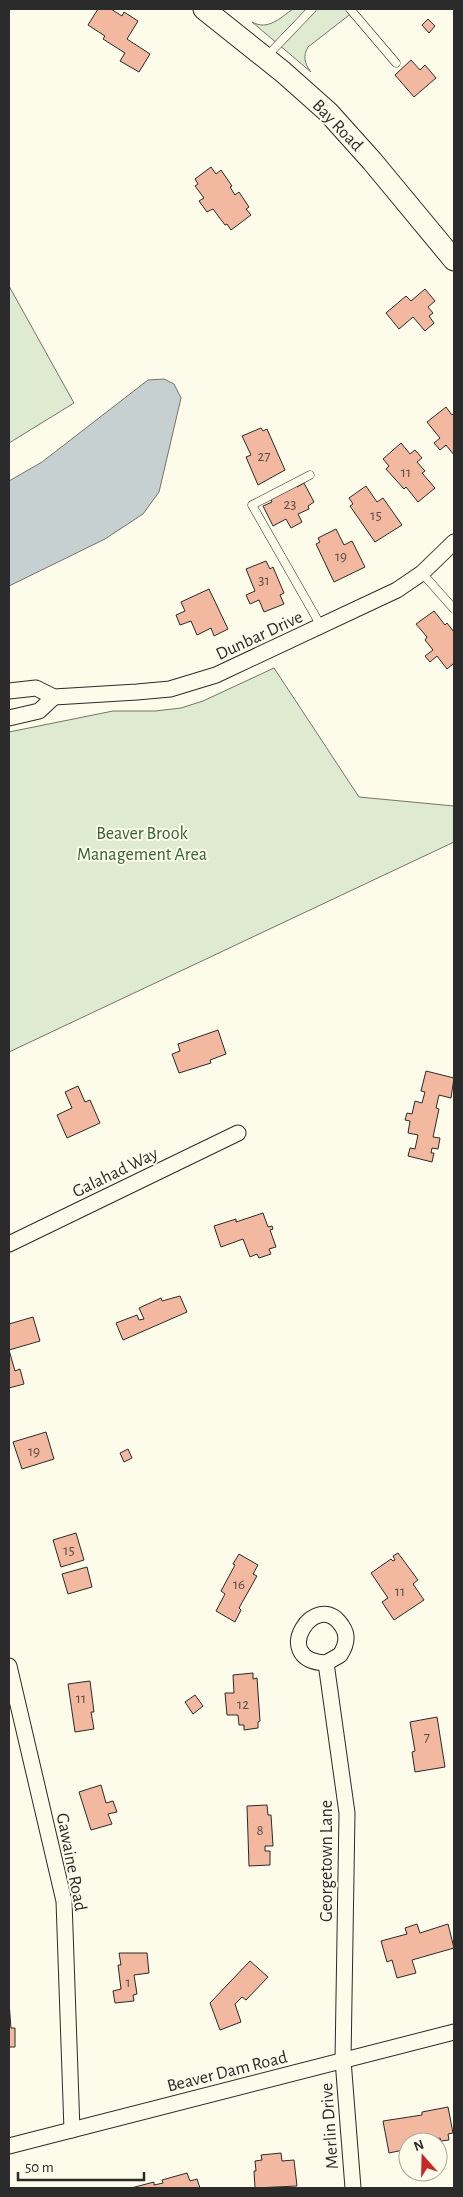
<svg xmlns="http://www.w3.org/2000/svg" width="463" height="2197" viewBox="0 0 463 2197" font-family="'Alegreya Sans',sans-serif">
  <rect width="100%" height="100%" fill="#fdfbea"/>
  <g fill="#deebd1" stroke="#74746e">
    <path d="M293 9H357L308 47C303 56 304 63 311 72L252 22C268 31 280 18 293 9Z"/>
    <polygon points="9,286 74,403 9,443"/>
    <polygon points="274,668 359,797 454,806 454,842 9,1052 9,732 113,711 155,711 181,708 203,701"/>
  </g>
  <polygon fill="#c7d0d0" stroke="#74746e" points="164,379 174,384 181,398 159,492 143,514 105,539 9,586 9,481 42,462 148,380"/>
  <g fill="#f2b8a0" stroke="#2b2b2b">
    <polygon points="98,9 111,9 122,16 124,12 138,21 127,39 150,54 139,72 120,61 125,53 103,39 105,36 88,25"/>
    <polygon points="428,19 435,26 429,33 422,25"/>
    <polygon points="411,60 420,70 425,65 436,78 414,97 395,75"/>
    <polygon points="211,167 216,174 221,170 232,186 230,187 235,195 239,192 249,207 246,209 251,215 231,230 227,224 225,225 213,209 207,212 199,201 204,198 195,186 198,184 195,179"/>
    <polygon points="425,289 435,301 428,307 433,313 429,316 434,323 425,331 413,317 399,329 386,313 406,296 411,301"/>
    <polygon points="446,407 452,415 454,413 454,455 446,445 440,450 434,443 440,438 427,422"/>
    <polygon points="261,428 263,431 267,429 285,470 258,485 246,457 251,455 242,436"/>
    <polygon points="401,443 410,454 415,450 422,458 417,462 425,471 422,473 435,488 418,502 406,487 404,489 386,469 389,466 383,459"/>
    <polygon points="304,483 314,502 308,506 309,509 298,514 302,522 291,528 286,519 273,526 263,506 272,502 270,498 296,484 297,487"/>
    <polygon points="366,486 377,502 383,498 402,525 375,542 350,506 353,504 349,498"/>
    <polygon points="336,529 344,545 352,541 365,567 334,582 316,544 320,542 318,538"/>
    <polygon points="266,561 270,569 273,567 284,593 280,595 284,604 264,612 259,600 250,604 246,595 255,591 246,569"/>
    <polygon points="209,589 228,629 214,636 211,628 197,635 191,621 180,625 176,615 185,611 181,602"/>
    <polygon points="434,611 445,625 447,623 454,632 454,663 447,669 437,656 430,662 425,656 433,650 425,640 427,637 416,624"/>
    <polygon points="218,1030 226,1054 210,1060 211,1063 179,1073 172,1054 180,1051 178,1044"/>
    <polygon points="426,1071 454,1078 451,1098 439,1095 436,1108 439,1109 433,1137 440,1138 438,1149 432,1148 431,1153 434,1153 432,1162 408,1156 410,1148 415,1149 418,1135 408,1133 410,1121 405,1120 407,1113 412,1114 415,1101 422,1103 425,1092 421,1091"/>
    <polygon points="78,1086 85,1102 90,1100 100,1123 67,1138 57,1115 72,1108 65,1092"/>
    <polygon points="263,1213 268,1227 272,1226 273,1229 270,1230 276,1247 269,1249 271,1254 259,1258 257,1254 250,1257 243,1239 221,1247 214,1226 236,1219 236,1222"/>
    <polygon points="180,1296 187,1312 123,1340 116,1323 137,1315 139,1320 144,1319 139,1308 161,1298 162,1301"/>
    <polygon points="33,1317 40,1341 9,1350 15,1371 20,1369 24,1384 9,1388 9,1324"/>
    <polygon points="46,1432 54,1459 22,1469 13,1442"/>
    <polygon points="128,1449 132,1458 124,1462 120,1453"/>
    <polygon points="76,1533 84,1560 61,1567 53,1540"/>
    <polygon points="398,1553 418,1580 413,1584 424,1600 394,1620 382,1602 388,1598 371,1573 391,1559 393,1561 395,1560 393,1556"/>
    <polygon points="239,1554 258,1565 253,1574 257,1576 239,1608 241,1610 235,1622 216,1611 225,1594 221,1591 235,1565 233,1564"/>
    <polygon points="87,1567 92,1587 68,1594 62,1574"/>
    <polygon points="253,1673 253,1679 257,1678 260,1721 258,1722 258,1728 244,1730 244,1725 239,1725 238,1715 227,1715 225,1693 234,1693 233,1675"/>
    <polygon points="90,1681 94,1712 91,1712 94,1729 75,1732 68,1684"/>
    <polygon points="195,1695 203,1706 193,1714 185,1702"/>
    <polygon points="437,1717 445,1767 415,1772 412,1752 415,1751 410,1722"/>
    <polygon points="101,1785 106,1803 113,1801 117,1812 108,1814 112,1824 91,1830 79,1792"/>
    <polygon points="267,1805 268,1815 271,1815 273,1846 265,1846 265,1851 270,1851 270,1865 249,1866 247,1806"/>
    <polygon points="417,1924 420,1933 448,1924 454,1948 412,1960 416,1973 397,1978 392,1960 387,1962 381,1941 407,1934 405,1928"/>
    <polygon points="119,1953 147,1953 149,1973 134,1975 137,1994 133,1995 134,2001 115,2003 113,1991 121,1989 118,1965 121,1965"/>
    <polygon points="250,1961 268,1977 246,2000 242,1997 235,2004 241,2022 220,2030 210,2003"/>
    <polygon points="9,2002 11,2028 15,2028 15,2047 9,2047"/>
    <polygon points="448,2107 453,2133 448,2134 449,2140 441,2141 440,2138 423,2142 408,2142 408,2149 389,2153 383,2121 422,2115 422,2112"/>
    <polygon points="281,2153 282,2161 294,2160 297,2186 255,2188 254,2171 256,2171 255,2161 262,2160 261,2155"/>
    <polygon points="187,2173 190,2181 197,2179 200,2188 131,2188 154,2182 154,2185 163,2183 162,2180"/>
  </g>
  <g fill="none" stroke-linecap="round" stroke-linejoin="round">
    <g stroke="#2b2b2b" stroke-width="9">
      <g id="service">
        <polyline points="350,9 396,63"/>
        <polyline points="267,56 312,9"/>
        <polyline points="310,475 252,505 321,626"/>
        <polyline points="422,573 454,609"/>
      </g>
    </g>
    <g stroke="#2b2b2b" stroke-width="17">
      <g id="minor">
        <polyline points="9,691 36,688 54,697 137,692 170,689 216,675 397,590 422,573 454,542"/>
        <polyline points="9,718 39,711 54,697"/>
        <polyline points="9,1244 238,1133"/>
        <path d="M326 1663C268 1661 316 1586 342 1626 349 1636 346 1646 340 1655L326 1663 347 1813 343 2060 353 2188"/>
        <polyline points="9,1666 64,1901 72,2130"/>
        <polyline points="9,2146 454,2032"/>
      </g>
    </g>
    <g stroke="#2b2b2b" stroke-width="23">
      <polyline id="secondary" points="204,9 283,72 328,112 372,161 454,260"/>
    </g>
    <use href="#service" stroke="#fdfbea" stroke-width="8"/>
    <use href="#minor" stroke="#fdfbea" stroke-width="15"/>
    <use href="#secondary" stroke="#fdfbea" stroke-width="21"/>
  </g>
  <g text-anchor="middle" stroke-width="4" stroke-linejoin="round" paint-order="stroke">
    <g font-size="15" fill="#5d4e48">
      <text x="264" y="461">27</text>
      <text x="406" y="477">11</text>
      <text x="290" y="509">23</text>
      <text x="376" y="520">15</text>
      <text x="341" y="561">19</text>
      <text x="264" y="585">31</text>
      <text x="34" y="1456">19</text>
      <text x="69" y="1555">15</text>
      <text x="239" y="1589">16</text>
      <text x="400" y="1596">11</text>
      <text x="81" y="1703">11</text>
      <text x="243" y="1709">12</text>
      <text x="427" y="1742">7</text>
      <text x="260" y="1835">8</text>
      <text x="128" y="1987">1</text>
    </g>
    <g font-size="18" fill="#2b2b2b" stroke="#fdfbea">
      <text transform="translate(338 125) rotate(46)" y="6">Bay Road</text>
      <text transform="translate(259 635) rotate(-25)" y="6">Dunbar Drive</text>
      <text transform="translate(115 1172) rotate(-26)" y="6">Galahad Way</text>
      <text transform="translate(326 1861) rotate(-90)" y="6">Georgetown Lane</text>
      <text transform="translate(72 1862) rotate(79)" y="6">Gawaine Road</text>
      <text transform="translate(227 2071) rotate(-14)" y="6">Beaver Dam Road</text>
      <text transform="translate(329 2126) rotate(-94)" y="6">Merlin Drive</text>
    </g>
    <g font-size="18" fill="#34623c" stroke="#fdfbea">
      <text x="142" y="839">Beaver Brook<tspan x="142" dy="21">Management Area</tspan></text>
    </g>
  </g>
  <rect width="463" height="2197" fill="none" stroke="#2b2b2b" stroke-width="20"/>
  <g transform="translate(423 2157) rotate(340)"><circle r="24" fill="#fdfbea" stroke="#a9a89e"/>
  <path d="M0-4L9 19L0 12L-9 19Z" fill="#c62828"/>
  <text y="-8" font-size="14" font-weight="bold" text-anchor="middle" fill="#2b2b2b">N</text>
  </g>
  <path d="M18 2172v8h126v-8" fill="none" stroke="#2b2b2b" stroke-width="2.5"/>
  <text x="25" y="2172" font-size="15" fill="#2b2b2b" stroke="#fdfbea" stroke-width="4" paint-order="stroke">50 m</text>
</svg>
